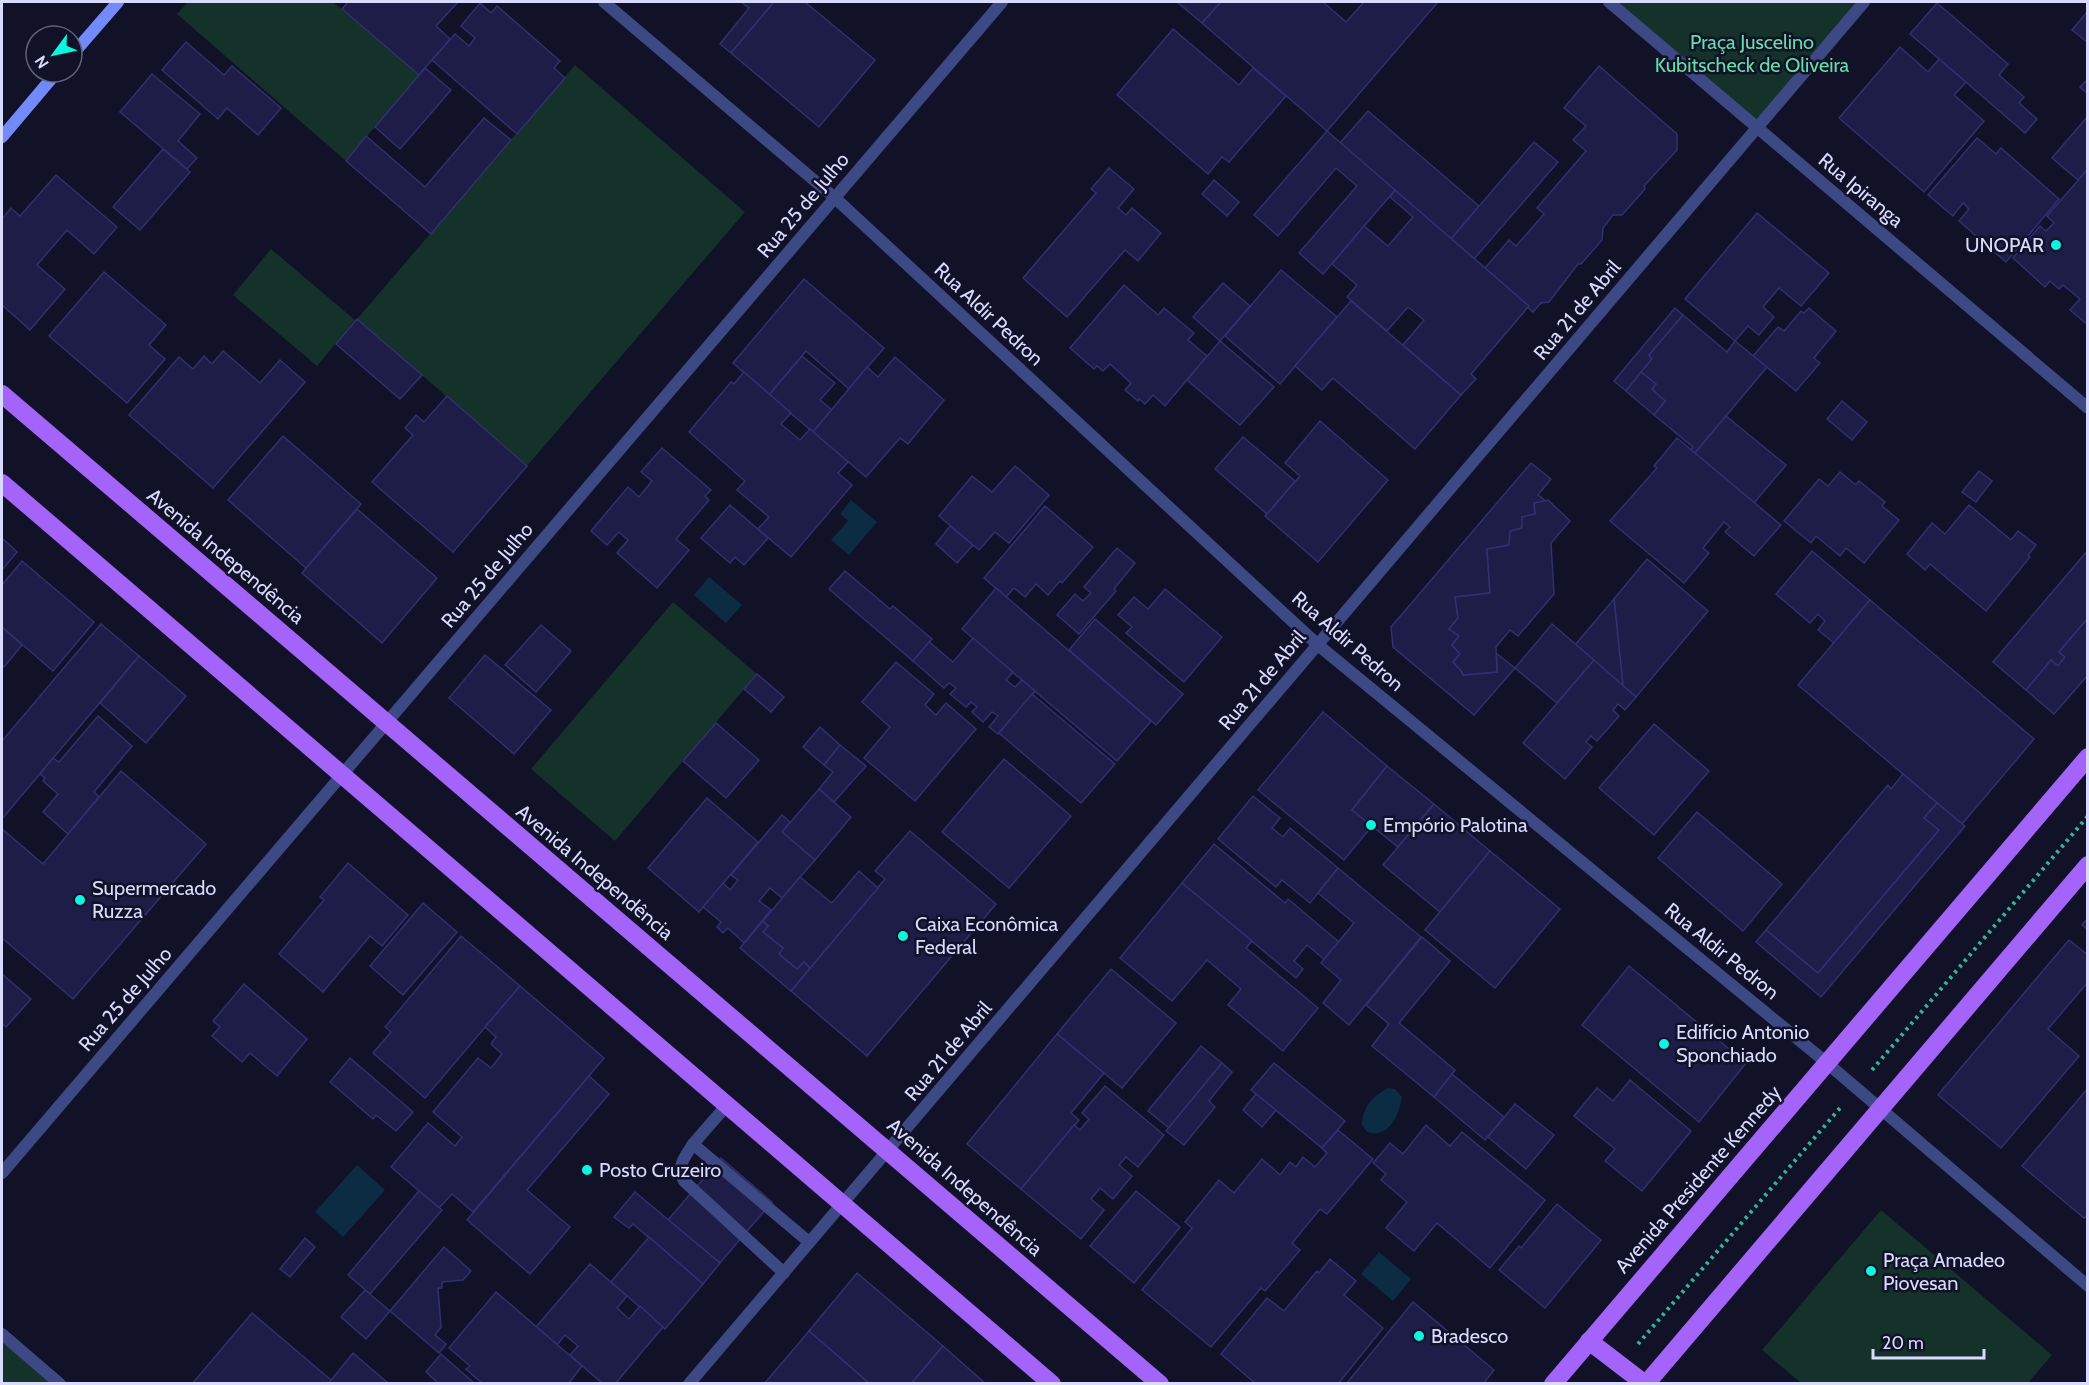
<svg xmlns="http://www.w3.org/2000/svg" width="2089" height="1385" viewBox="0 0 2089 1385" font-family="Cabin,sans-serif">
  <rect width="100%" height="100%" fill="#111127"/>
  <g fill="#14312a">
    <polygon points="188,2 333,2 419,75 346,161 177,14"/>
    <polygon points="1609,2 1864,2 1757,127"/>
    <polygon points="575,65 745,212 527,466 357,319"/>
    <polygon points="271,249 355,320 317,366 233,295"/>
    <polygon points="673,602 757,674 615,841 531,769"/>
    <polygon points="1881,1210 2052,1355 2028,1383 1801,1383 1762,1350"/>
    <polygon points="2,1334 60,1383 2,1383"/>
  </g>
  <g fill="#0c2c44">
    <polygon points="851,500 877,522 849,555 831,540 848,521 840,514"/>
    <polygon points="709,577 742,605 726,623 694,595"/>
    <path d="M1388 1088 1395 1089 1402 1097C1399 1115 1389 1139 1367 1132L1362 1125C1362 1107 1373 1096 1388 1088Z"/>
    <polygon points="357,1165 385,1190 343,1237 315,1212"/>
    <polygon points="1379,1252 1411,1279 1393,1301 1361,1274"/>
  </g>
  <g fill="#1e1d47" stroke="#303072" stroke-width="1.5">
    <polygon points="348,2 458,2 436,26 450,39 419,75 342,9"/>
    <polygon points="741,2 774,2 731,53 720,44 749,8"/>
    <polygon points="774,2 805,2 875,60 819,127 731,53"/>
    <polygon points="1177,2 1221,2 1202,23"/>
    <polygon points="1221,2 1323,2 1346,22 1364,2 1438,2 1327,131 1202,23"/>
    <polygon points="480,3 491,13 497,6 560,61 554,68 565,78 517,134 432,60 455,34 469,46 475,38 461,26"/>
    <polygon points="1937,3 2008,64 1999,75 2024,97 2019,103 2037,119 2025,133 1910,34"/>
    <polygon points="2088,11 2088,43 2072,30"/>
    <polygon points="1173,29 1239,85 1253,68 1286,96 1229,162 1222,157 1208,174 1117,95"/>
    <polygon points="186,42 224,75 232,66 281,108 258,135 227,108 218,119 162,70"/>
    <polygon points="1900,47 1928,72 1939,59 1966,82 1954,95 1984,121 1924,192 1839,118"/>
    <polygon points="1599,66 1677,134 1677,150 1644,186 1645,189 1622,215 1613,215 1603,228 1602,240 1581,264 1578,264 1549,302 1541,303 1533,312 1485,268 1509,240 1516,246 1544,214 1537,208 1586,151 1573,140 1586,126 1564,108"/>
    <polygon points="425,68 451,90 400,149 375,127"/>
    <polygon points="152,74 200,114 178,141 197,158 187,169 120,112"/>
    <polygon points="2088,79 2088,94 2080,87"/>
    <polygon points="1368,111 1479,206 1451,239 1340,143"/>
    <polygon points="2088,116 2088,169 2078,180 2052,158"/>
    <polygon points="484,118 511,140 431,234 346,161 366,136 425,187"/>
    <polygon points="1327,131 1395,190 1323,274 1299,253 1357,186 1336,168 1278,236 1254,215"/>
    <polygon points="1977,138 1996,154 2001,148 2059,199 2006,262 1959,221 1969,209 1963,203 1953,216 1928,195"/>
    <polygon points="1534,142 1558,162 1474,259 1451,239"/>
    <polygon points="163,149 190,172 140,230 113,207"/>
    <polygon points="1109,168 1134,189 1118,208 1126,215 1132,208 1161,233 1138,261 1125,250 1067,317 1023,278 1096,193 1091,189"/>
    <polygon points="2088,169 2088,325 2070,310 2080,299 2063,285 2059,289 2050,281 2045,287 2013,258 2040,226 2046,231 2054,223 2047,216"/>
    <polygon points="56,175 117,227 94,254 67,230 37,265 65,289 30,330 2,305 2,219 11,208 20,216"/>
    <polygon points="1214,180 1239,202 1227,216 1202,194"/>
    <polygon points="1395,190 1529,306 1471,374 1476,379 1461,395 1403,345 1424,320 1408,307 1387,331 1347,297 1357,285 1332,264 1364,226 1388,246 1413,217 1390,197"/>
    <polygon points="1757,213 1829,273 1801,306 1779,288 1763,307 1774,317 1759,335 1748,326 1735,341 1685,299"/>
    <polygon points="1281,270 1337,317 1280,384 1225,336"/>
    <polygon points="104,272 166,325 149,345 165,359 127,403 49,336"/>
    <polygon points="804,279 884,348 849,389 806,351 769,395 733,363"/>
    <polygon points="1223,283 1250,306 1220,341 1193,317"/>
    <polygon points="1124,285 1158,315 1164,308 1194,333 1188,340 1207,356 1165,406 1153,395 1145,404 1139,399 1138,401 1125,390 1131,383 1110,364 1103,371 1097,366 1094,369 1070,348"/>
    <polygon points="1351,301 1461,395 1415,449 1333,378 1322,390 1295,366"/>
    <polygon points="1675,308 1683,315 1649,355 1652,359 1626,391 1614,381"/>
    <polygon points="1809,308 1836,331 1814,358 1820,363 1796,391 1753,356 1778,327 1784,331 1801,311 1804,313"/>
    <polygon points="1683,315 1727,352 1735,341 1767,367 1695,453 1691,450 1693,447 1654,415 1665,401 1652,389 1656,384 1641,372 1652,359 1649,355"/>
    <polygon points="357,319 422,375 400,399 336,344"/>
    <polygon points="1220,341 1274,387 1240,425 1187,380"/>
    <polygon points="223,351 260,383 280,360 305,382 213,488 129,415 179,357 193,369 204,356 212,364"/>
    <polygon points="802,356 835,383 820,400 832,410 813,432 769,395"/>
    <polygon points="895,357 944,400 908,444 900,438 866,477 813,432 867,367 878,377"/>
    <polygon points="744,372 791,413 781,424 800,440 810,429 848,462 838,473 852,485 791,557 758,529 769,517 737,490 745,481 689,432 731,382 734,384"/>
    <polygon points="1641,372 1656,384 1652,389 1665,401 1654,415 1626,391"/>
    <polygon points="447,396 527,466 453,552 372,482 413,435 405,428 416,415 424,422"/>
    <polygon points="1842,401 1867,422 1852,440 1827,419"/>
    <polygon points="1726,416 1786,465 1754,503 1695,453"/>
    <polygon points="1320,421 1388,480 1318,562 1265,516 1300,476 1285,463"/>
    <polygon points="283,436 361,504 306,568 228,500"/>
    <polygon points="1243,437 1295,481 1267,514 1215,469"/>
    <polygon points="1677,438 1781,525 1754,556 1725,532 1730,527 1724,522 1703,548 1709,553 1684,583 1610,521 1657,468 1654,466"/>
    <polygon points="662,448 711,490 705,496 709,500 676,539 689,550 657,588 617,553 628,540 619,532 607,545 591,531 628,487 639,497 652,481 641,472"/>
    <polygon points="1531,463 1551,479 1538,495 1546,501 1534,503 1535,514 1522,517 1522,528 1510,531 1509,545 1487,549 1490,593 1455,597 1458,618 1449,629 1459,636 1452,645 1460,654 1453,662 1462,672 1463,675 1497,672 1496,653 1515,668 1474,715 1393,647 1391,627"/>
    <polygon points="1015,466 1049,495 1009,543 995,532 979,550 939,516 972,476 992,492"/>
    <polygon points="1979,471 1992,481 1976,502 1962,492"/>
    <polygon points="1840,472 1856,485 1859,481 1885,502 1882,506 1899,520 1864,563 1846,548 1840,556 1816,536 1811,543 1784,521 1819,479 1828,486"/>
    <polygon points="1548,500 1570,521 1551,543 1554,594 1518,636 1510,630 1496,647 1497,672 1463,675 1462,672 1453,662 1460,654 1452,645 1459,636 1449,629 1458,618 1455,597 1490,593 1487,549 1509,545 1510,531 1522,528 1522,517 1535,514 1534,503"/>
    <polygon points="730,505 768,538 744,565 735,557 730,563 701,538"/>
    <polygon points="1969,505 2011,540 2018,531 2036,545 2028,555 2030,557 1986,611 1930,564 1925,570 1907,554 1932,523 1945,534"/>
    <polygon points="1045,506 1093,547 1062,583 1060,581 1048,595 1036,584 1025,597 1014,588 1006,597 984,578"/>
    <polygon points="357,509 437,578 382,643 302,573"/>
    <polygon points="950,526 973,545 957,563 936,544"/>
    <polygon points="2,538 17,552 2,570"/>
    <polygon points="1117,548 1135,563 1114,589 1116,591 1079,634 1057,615 1075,594 1083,601 1091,593 1084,587"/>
    <polygon points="2088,550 2088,618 2059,652 2065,657 2058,666 2051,660 2026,690 1993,662"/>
    <polygon points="1812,551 1870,600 1834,643 1818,630 1825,621 1818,614 1810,623 1776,594"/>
    <polygon points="1647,559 1708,611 1636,697 1623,686 1614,599"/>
    <polygon points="22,561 94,622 53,671 2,627 2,585"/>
    <polygon points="845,571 890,609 893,606 932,639 913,661 829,589"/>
    <polygon points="996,588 1151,721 1117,761 962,629"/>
    <polygon points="1165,589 1222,637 1184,682 1126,633 1132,627 1118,615 1134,597 1148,609"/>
    <polygon points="1614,599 1623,686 1575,645"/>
    <polygon points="1870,600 2034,739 1962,824 1798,685"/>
    <polygon points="2088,618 2088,675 2054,714 2026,690 2051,660 2058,666 2065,657 2059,652"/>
    <polygon points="1095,619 1183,694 1156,725 1069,650"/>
    <polygon points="101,624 139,656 2,819 2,741"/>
    <polygon points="1552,624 1594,660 1557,703 1515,668"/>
    <polygon points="541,625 571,651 536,692 505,665"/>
    <polygon points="2,627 22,645 4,667 2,665"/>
    <polygon points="973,638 1013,672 1006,680 1015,687 1022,680 1035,691 998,734 989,727 998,716 992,712 983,722 972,712 977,707 971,702 966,707 950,694 956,688 949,683 944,688 913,661 929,642 953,662"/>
    <polygon points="485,655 551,710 514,754 449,698"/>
    <polygon points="139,656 186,696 146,743 100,703"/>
    <polygon points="1594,660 1636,697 1625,710 1618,704 1613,710 1619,716 1597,741 1591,736 1586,742 1592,747 1565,779 1523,743"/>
    <polygon points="896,662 934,694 925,705 936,715 946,703 976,729 915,801 864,758 890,727 862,702"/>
    <polygon points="757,674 784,697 771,712 744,689"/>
    <polygon points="1032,694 1115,764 1081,803 999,733"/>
    <polygon points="1323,712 1387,766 1352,810 1372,826 1344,860 1258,790"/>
    <polygon points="98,716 132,746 94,792 99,797 68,834 43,812 58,794 43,781 45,778 40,774 53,758 59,762"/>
    <polygon points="716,723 759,760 726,798 683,761"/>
    <polygon points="1654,724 1709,771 1654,835 1599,788"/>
    <polygon points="820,727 840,745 824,765 803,747"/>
    <polygon points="840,745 866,766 834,802 819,789 833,772 824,765"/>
    <polygon points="1004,759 1071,816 1009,888 942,832"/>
    <polygon points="1387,766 1434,804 1398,847 1352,810"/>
    <polygon points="121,771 206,844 73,999 2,938 2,829 43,864"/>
    <polygon points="1903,774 1937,803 1924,818 1939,830 1818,973 1766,930 1888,785 1891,789"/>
    <polygon points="819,789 851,817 815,860 782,832"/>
    <polygon points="1253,796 1280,818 1272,828 1283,837 1290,828 1338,868 1310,903 1282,880 1276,887 1218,839"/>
    <polygon points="707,798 758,842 699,912 648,868"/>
    <polygon points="1937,803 1965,826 1821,997 1756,942 1766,930 1818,973 1939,830 1924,818"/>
    <polygon points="1434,804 1490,851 1440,912 1383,865"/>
    <polygon points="1697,812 1782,884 1743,931 1658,858"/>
    <polygon points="782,815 790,822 782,832 815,860 782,898 770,888 759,901 771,910 744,943 728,928 723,933 717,927 721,922 703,907 723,883 730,890 738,880 731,875"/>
    <polygon points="910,831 996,904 867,1056 791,991 885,879 875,871"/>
    <polygon points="1214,844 1285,903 1288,899 1339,942 1325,960 1307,945 1294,961 1303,969 1296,978 1182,883"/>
    <polygon points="1490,851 1560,909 1495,988 1425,930"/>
    <polygon points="348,863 408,915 382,946 370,936 323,992 279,954 324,900 320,897"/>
    <polygon points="1338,868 1421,937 1349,1025 1323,1003 1341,980 1321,963 1354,923 1318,893"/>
    <polygon points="859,871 878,888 810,968 804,962 797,969 779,954 783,948 763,932 768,926 763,921 800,877 832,903"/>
    <polygon points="1182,883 1252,941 1246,948 1318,1008 1283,1051 1228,1005 1241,989 1207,960 1172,1001 1120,958"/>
    <polygon points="423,903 457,932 403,995 370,966"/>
    <polygon points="2088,918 2088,930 2082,925"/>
    <polygon points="763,921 768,926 763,932 783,948 779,954 797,969 804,962 810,968 791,991 740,948"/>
    <polygon points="461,936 520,986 425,1098 373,1053 391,1032 385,1027"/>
    <polygon points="1422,937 1450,961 1399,1023 1455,1070 1434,1097 1372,1046 1389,1024 1366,1005"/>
    <polygon points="2069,940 2088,955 2088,982 2048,1029 2079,1056 2001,1148 1938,1095"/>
    <polygon points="1629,966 1746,1063 1699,1122 1582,1025"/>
    <polygon points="1111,969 1176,1023 1122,1088 1057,1034"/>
    <polygon points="2,974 31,999 6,1027 2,1024"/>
    <polygon points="244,984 307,1039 277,1076 250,1053 242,1062 212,1036 220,1027 213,1021"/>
    <polygon points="520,986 604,1058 473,1212 452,1194 439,1208 391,1167 428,1123 455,1146 462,1137 433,1112 478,1058 491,1068 502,1054 491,1044 496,1037 485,1027"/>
    <polygon points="1057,1034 1104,1073 1071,1113 1079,1120 1021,1189 967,1144"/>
    <polygon points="1201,1046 1222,1063 1169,1128 1148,1111"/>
    <polygon points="350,1058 413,1112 396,1131 376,1115 373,1119 330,1082"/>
    <polygon points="1222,1063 1232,1072 1209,1101 1215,1107 1184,1145 1166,1131"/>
    <polygon points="1274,1063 1345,1121 1322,1148 1251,1090"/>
    <polygon points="1452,1074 1504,1117 1485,1140 1434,1097"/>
    <polygon points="589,1076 609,1094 527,1190 570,1227 530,1274 467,1220"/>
    <polygon points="1630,1080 1691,1131 1642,1191 1605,1161 1615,1149 1574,1116 1597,1088 1613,1101"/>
    <polygon points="1105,1086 1164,1135 1138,1167 1126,1157 1119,1165 1132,1176 1113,1199 1100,1188 1091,1199 1104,1210 1081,1239 1021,1189 1074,1125 1080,1130 1089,1119 1082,1113"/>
    <polygon points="2088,1088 2088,1215 2084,1218 2022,1166"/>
    <polygon points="1256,1094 1276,1110 1262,1127 1243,1110"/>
    <polygon points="1515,1104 1554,1135 1526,1169 1488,1137"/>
    <polygon points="1426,1125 1450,1146 1462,1132 1545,1200 1490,1268 1437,1223 1414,1251 1386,1228 1407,1202 1381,1180 1386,1174 1373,1163 1390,1143 1403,1154"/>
    <polygon points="1338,1130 1373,1159 1327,1214 1320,1209 1292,1243 1300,1250 1265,1291 1261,1288 1211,1347 1142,1290 1192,1228 1185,1222 1219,1180 1234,1193 1262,1159 1280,1175 1290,1162 1296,1167 1303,1157 1315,1167 1327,1153 1322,1148"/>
    <polygon points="721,1158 772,1202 720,1263 668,1220"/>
    <polygon points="419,1191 442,1210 370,1294 348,1275"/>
    <polygon points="1136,1191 1180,1227 1134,1283 1090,1246"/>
    <polygon points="635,1192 720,1263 703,1284 633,1224 629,1228 614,1217"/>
    <polygon points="1557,1204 1601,1240 1545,1308 1499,1270 1519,1246 1521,1248"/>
    <polygon points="649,1237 703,1284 665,1329 611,1282"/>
    <polygon points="305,1238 315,1247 290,1277 280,1269"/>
    <polygon points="444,1247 471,1271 463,1280 442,1282 442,1288 438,1288 441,1327 435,1335 446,1344 439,1353 390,1311"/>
    <polygon points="1330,1259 1356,1281 1344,1295 1383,1328 1338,1384 1256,1384 1221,1354 1267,1298 1284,1311 1317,1271 1319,1273"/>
    <polygon points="590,1264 627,1296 617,1308 629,1319 640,1306 663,1327 615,1384 603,1384 570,1355 578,1346 565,1335 557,1345 536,1327"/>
    <polygon points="857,1273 943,1346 911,1384 870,1384 809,1331"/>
    <polygon points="365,1290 390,1311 366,1339 341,1317"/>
    <polygon points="496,1292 582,1366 568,1384 483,1384 466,1369 470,1366 449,1348"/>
    <polygon points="1413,1302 1494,1370 1483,1384 1346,1384"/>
    <polygon points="252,1313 331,1380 328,1384 192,1384"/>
    <polygon points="809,1331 870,1384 764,1384"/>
    <polygon points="943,1346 986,1384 911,1384"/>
    <polygon points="353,1353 389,1384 328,1384"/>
    <polygon points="441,1354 474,1383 473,1384 439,1384 426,1372"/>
  </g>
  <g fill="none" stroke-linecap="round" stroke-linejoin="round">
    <g stroke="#34b594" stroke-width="4" stroke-dasharray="3 4.5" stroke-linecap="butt">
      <polyline points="1872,1070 2088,816"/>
      <polyline points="1638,1344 1840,1108"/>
    </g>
    <g stroke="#3d4984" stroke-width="12">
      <polyline points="727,1105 693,1144 809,1242"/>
      <path d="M693 1144C685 1157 676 1166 684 1181L784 1273"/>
    </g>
    <g stroke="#3d4984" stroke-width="12">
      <polyline points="604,2 835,198 1318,645 1827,1063 2088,1286"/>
      <polyline points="1609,2 2088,408"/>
      <polyline points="2,1173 1002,2"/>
      <polyline points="2,1334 60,1384"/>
      <polyline points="689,1384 1864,2"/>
    </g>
    <g stroke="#738afa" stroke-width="12">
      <polyline points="72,55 118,2"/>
      <polyline points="2,137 57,72"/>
    </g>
    <g stroke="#a463f9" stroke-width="18">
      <polyline points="2,394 1160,1384"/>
      <polyline points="2,483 1052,1384"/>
      <polyline points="1589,1341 1645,1384"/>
      <polyline points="1553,1384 2088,757"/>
      <polyline points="1646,1384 2088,865"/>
    </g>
  </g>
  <g fill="#0cf6df" stroke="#111127" stroke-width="2">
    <circle cx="2056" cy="245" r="6"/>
    <circle cx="1371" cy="825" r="6"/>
    <circle cx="80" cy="900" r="6"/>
    <circle cx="903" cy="936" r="6"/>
    <circle cx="1664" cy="1044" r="6"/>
    <circle cx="587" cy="1170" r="6"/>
    <circle cx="1871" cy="1271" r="6"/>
    <circle cx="1419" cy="1336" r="6"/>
  </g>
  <g text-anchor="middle" stroke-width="5" stroke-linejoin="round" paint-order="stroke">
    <g font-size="20" fill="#66dca7" stroke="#111127">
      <text x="1752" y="49">Praça Juscelino<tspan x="1752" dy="23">Kubitscheck de Oliveira</tspan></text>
    </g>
    <g font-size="20" fill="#d8dbfe" stroke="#111127">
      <text transform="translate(1861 190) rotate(40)" y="7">Rua Ipiranga</text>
      <text transform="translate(803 205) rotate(-50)" y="7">Rua 25 de Julho</text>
      <text transform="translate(1577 310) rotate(-50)" y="7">Rua 21 de Abril</text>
      <text transform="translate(989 314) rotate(43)" y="7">Rua Aldir Pedron</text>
      <text transform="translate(226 556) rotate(40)" y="7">Avenida Independência</text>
      <text transform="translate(487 575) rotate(-50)" y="7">Rua 25 de Julho</text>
      <text transform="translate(1348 641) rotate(41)" y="7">Rua Aldir Pedron</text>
      <text transform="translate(1262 680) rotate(-50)" y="7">Rua 21 de Abril</text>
      <text transform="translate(595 872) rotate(40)" y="7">Avenida Independência</text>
      <text transform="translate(1722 951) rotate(39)" y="7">Rua Aldir Pedron</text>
      <text transform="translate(125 999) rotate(-49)" y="7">Rua 25 de Julho</text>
      <text transform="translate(948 1051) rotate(-50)" y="7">Rua 21 de Abril</text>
      <text transform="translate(1698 1179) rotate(-49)" y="7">Avenida Presidente Kennedy</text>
      <text transform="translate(965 1187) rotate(41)" y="7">Avenida Independência</text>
    </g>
    <g font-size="20" fill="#d8dbfe" stroke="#111127" text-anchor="start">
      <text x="2044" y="252" text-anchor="end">UNOPAR</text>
      <text x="1383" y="832">Empório Palotina</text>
      <text x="92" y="895">Supermercado<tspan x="92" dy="23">Ruzza</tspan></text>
      <text x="915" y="931">Caixa Econômica<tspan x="915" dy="23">Federal</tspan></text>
      <text x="1676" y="1039">Edifício Antonio<tspan x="1676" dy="23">Sponchiado</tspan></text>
      <text x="599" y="1177">Posto Cruzeiro</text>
      <text x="1883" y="1267">Praça Amadeo<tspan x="1883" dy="23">Piovesan</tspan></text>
      <text x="1431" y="1343">Bradesco</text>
    </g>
  </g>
  <rect width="2089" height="1385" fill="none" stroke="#d8dbfe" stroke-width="6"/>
  <g transform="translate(54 54) rotate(237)"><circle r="28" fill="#111127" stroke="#61627d" stroke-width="1.5"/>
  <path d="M0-4.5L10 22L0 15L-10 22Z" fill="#0cf6df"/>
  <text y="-9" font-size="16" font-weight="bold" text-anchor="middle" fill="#d8dbfe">N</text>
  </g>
  <path d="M1873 1349v9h111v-9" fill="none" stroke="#d8dbfe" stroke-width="3"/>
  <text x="1882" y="1349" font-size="18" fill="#d8dbfe" stroke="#111127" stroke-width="4.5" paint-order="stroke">20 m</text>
</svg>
